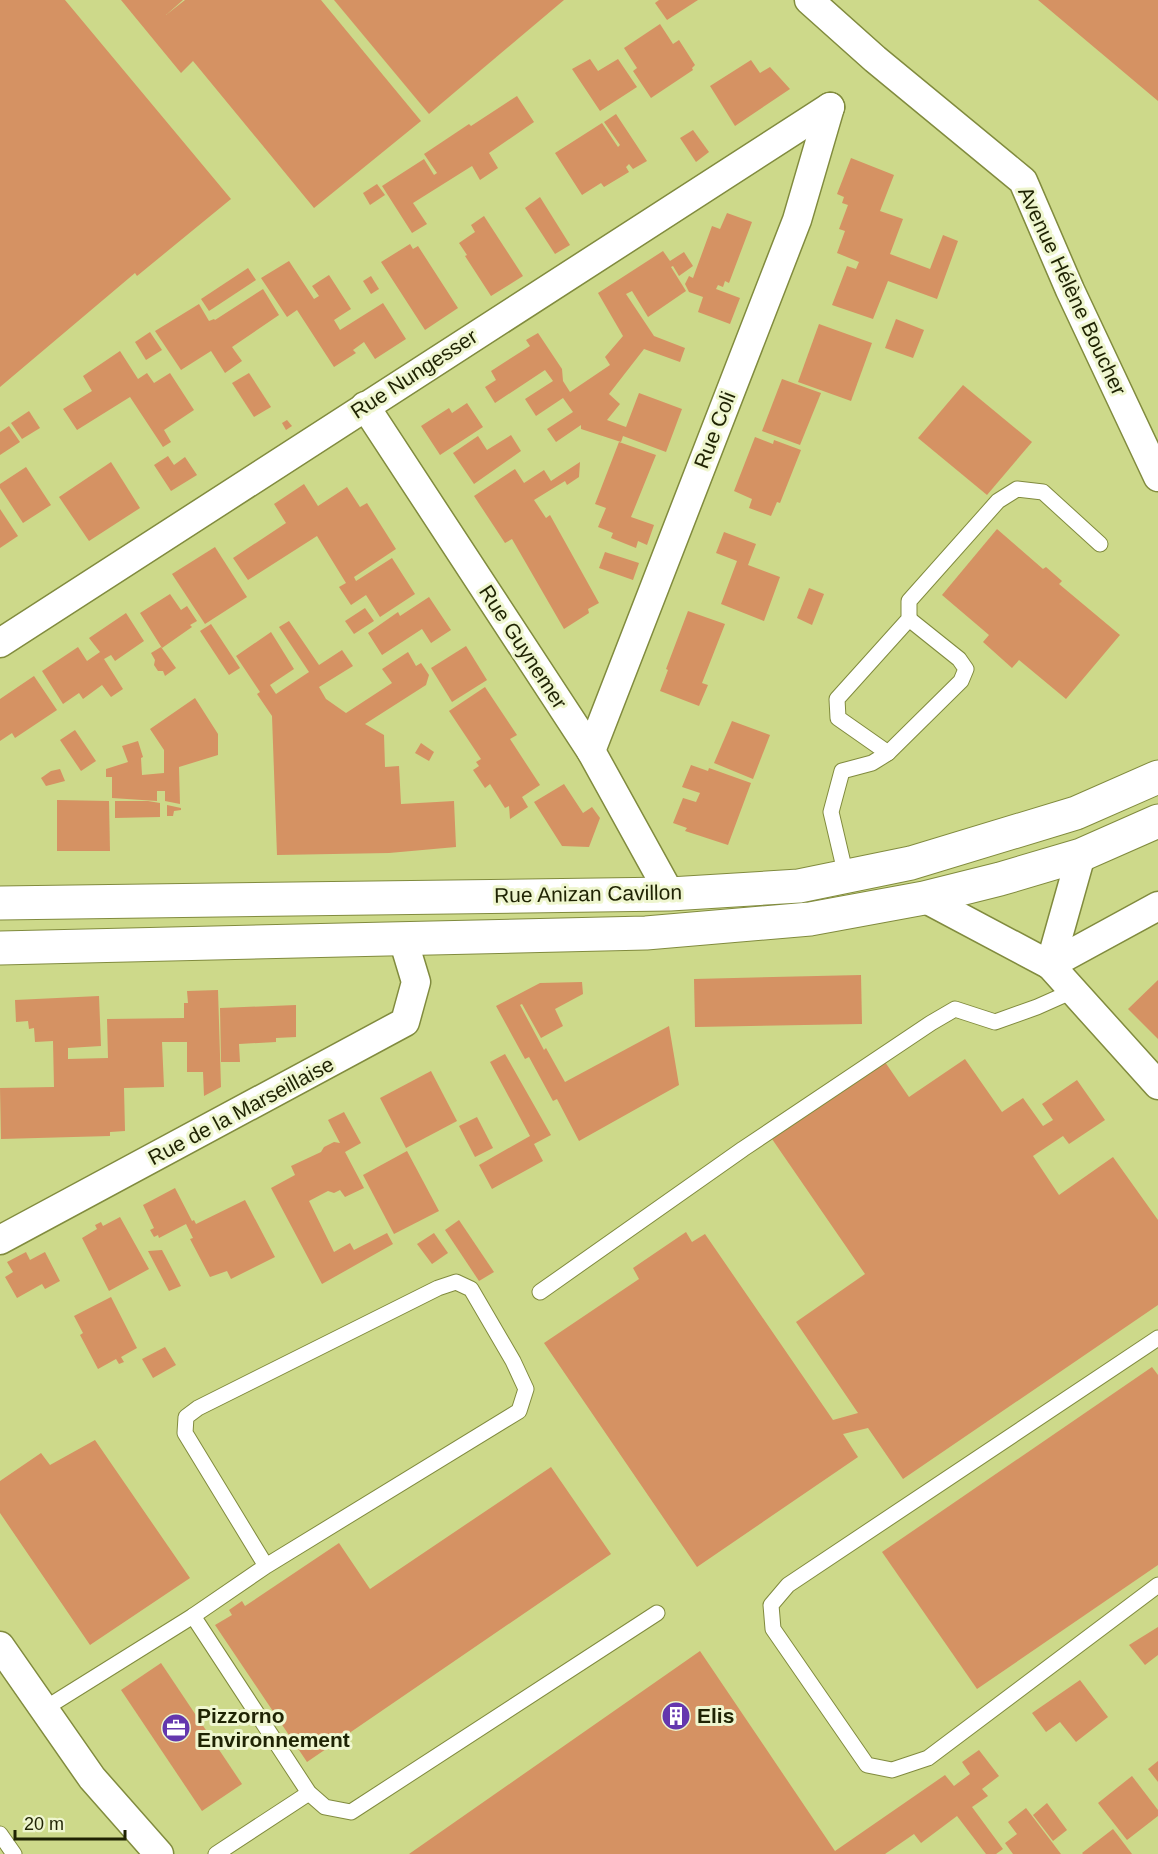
<svg xmlns="http://www.w3.org/2000/svg" width="1158" height="1854" viewBox="0 0 1158 1854" font-family="Arial,sans-serif">
  <rect width="100%" height="100%" fill="#cdd98a"/>
  <g fill="#d59263">
    <polygon points="0,0 65,0 231,199 137,276 135,273 0,387"/>
    <polygon points="121,0 183,0 166,15 185,0 321,0 421,121 314,208 193,61 181,73"/>
    <polygon points="334,0 564,0 429,114"/>
    <polygon points="659,0 698,0 667,20 655,3"/>
    <polygon points="1038,0 1158,0 1158,101"/>
    <polygon points="660,24 673,44 679,40 695,65 692,68 693,70 651,98 633,71 637,68 624,48"/>
    <polygon points="590,59 598,71 618,59 637,87 600,111 572,69"/>
    <polygon points="751,60 760,73 770,67 790,89 735,126 710,86"/>
    <polygon points="517,96 534,122 489,153 498,168 480,180 472,166 413,203 427,224 412,233 382,186 424,159 434,175 437,173 424,154 469,124 471,126"/>
    <polygon points="616,114 647,161 633,169 629,164 626,167 629,172 604,187 601,183 582,195 555,153 602,123 618,147 620,145 604,122"/>
    <polygon points="693,130 709,152 696,162 680,138"/>
    <polygon points="851,158 894,175 880,211 903,219 890,254 930,269 943,235 958,241 937,299 888,281 873,319 832,305 847,266 856,269 859,262 837,253 845,231 839,229 848,205 842,203 844,197 837,194"/>
    <polygon points="377,184 385,195 370,205 363,193"/>
    <polygon points="540,197 570,245 555,254 525,208"/>
    <polygon points="727,213 752,222 729,283 725,281 723,287 718,285 716,289 740,298 730,324 698,312 703,297 689,292 685,284 689,276 693,278 712,226 720,229"/>
    <polygon points="484,216 523,276 491,296 465,256 467,255 459,243 475,232 471,225"/>
    <polygon points="410,244 413,249 418,246 458,308 425,330 381,262"/>
    <polygon points="663,251 670,261 684,252 693,266 679,276 673,266 671,267 686,291 648,317 632,291 626,294 654,336 685,348 680,362 644,349 609,394 620,404 607,420 626,427 639,393 682,409 666,452 623,436 621,442 581,429 581,425 556,442 547,429 573,412 563,398 536,416 525,399 553,381 545,370 495,403 485,387 496,380 491,371 530,346 526,340 538,333 562,369 563,381 570,392 610,365 605,357 623,336 598,293"/>
    <polygon points="289,261 314,299 319,296 312,286 329,275 351,309 334,320 340,330 383,303 406,339 375,359 364,342 353,350 356,353 334,367 297,310 287,317 261,278"/>
    <polygon points="248,268 256,280 209,311 201,299"/>
    <polygon points="371,276 379,289 371,294 363,281"/>
    <polygon points="263,289 279,315 232,347 242,361 225,373 211,351 181,370 155,331 199,304 209,321 214,319 215,320"/>
    <polygon points="896,319 924,330 913,358 885,348"/>
    <polygon points="819,324 872,343 851,401 798,382"/>
    <polygon points="150,332 162,350 146,360 135,342"/>
    <polygon points="120,351 138,379 147,373 154,383 170,373 194,410 164,430 171,442 163,447 130,397 77,430 63,409 92,391 83,376"/>
    <polygon points="249,373 271,407 254,417 232,383"/>
    <polygon points="782,379 821,393 800,445 762,431"/>
    <polygon points="963,385 1032,442 987,495 918,438"/>
    <polygon points="467,403 483,427 440,455 421,426 449,408 452,413"/>
    <polygon points="29,411 40,428 22,439 11,423"/>
    <polygon points="287,420 292,426 286,430 282,423"/>
    <polygon points="9,426 20,442 0,455 0,432"/>
    <polygon points="511,435 521,451 474,484 453,453 478,436 487,450"/>
    <polygon points="755,437 773,444 774,440 801,450 780,503 777,502 771,516 749,508 752,499 734,491"/>
    <polygon points="619,442 656,455 631,517 654,525 647,545 638,541 636,548 611,538 613,533 598,527 606,508 595,504"/>
    <polygon points="168,456 174,465 185,457 197,475 171,491 154,465"/>
    <polygon points="111,462 140,508 89,541 59,497"/>
    <polygon points="580,462 579,477 567,485 565,481 534,500 546,518 550,515 599,603 588,609 589,613 564,629 512,539 505,543 474,496 515,469 524,483 544,470 551,481"/>
    <polygon points="26,467 51,505 23,523 0,488 0,484"/>
    <polygon points="304,484 318,506 347,487 360,507 367,503 396,549 354,577 356,581 392,558 415,594 380,617 366,595 351,605 339,587 346,583 317,536 248,580 233,558 286,523 274,504"/>
    <polygon points="0,509 18,536 0,548"/>
    <polygon points="997,529 1043,569 1046,567 1062,581 1059,584 1120,635 1066,699 1019,660 1012,668 983,642 989,635 942,595"/>
    <polygon points="724,532 756,544 748,565 780,577 764,621 721,604 737,561 716,553"/>
    <polygon points="215,547 247,597 205,624 172,574"/>
    <polygon points="605,552 639,563 633,580 599,568"/>
    <polygon points="809,588 824,594 812,625 797,618"/>
    <polygon points="170,594 181,610 187,606 197,621 190,625 192,627 162,648 140,613"/>
    <polygon points="429,597 451,630 431,643 422,629 382,655 368,633 398,612 400,616"/>
    <polygon points="365,608 374,621 354,634 345,621"/>
    <polygon points="688,611 725,624 702,683 708,685 699,706 660,691 668,670 666,669"/>
    <polygon points="126,613 144,641 115,661 111,655 104,659 123,689 111,697 102,685 83,699 79,693 63,704 42,671 78,647 87,661 100,652 89,638"/>
    <polygon points="289,621 319,665 342,650 353,666 319,687 326,699 346,713 392,683 382,669 408,652 416,666 421,663 429,675 426,685 365,724 384,735 385,767 399,766 401,804 454,801 456,847 389,853 277,855 272,716 257,694 260,692 236,656 271,632 294,669 270,685 276,694 309,672 279,627"/>
    <polygon points="211,624 240,668 229,675 200,631"/>
    <polygon points="466,646 487,680 452,702 431,668"/>
    <polygon points="161,647 176,668 165,676 163,671 158,671 154,665 155,660 151,653"/>
    <polygon points="34,676 57,710 15,738 12,733 0,741 0,699"/>
    <polygon points="485,687 517,735 510,739 540,785 522,797 528,807 510,819 509,806 505,808 490,784 485,788 473,770 479,766 476,762 481,759 449,711"/>
    <polygon points="195,698 218,734 218,755 179,767 180,804 165,801 165,791 157,791 157,801 112,798 112,777 106,777 106,769 128,762 122,746 138,741 143,757 141,758 142,775 164,773 164,750 150,729"/>
    <polygon points="732,721 770,735 753,779 714,763"/>
    <polygon points="75,730 96,761 81,771 60,740"/>
    <polygon points="421,743 434,752 429,761 415,753"/>
    <polygon points="691,765 708,771 709,768 751,783 728,845 685,831 687,828 673,823 683,798 696,802 700,793 682,787"/>
    <polygon points="60,769 65,781 46,786 41,778 51,771"/>
    <polygon points="564,784 583,813 592,807 600,818 589,847 562,846 534,802"/>
    <polygon points="57,800 109,801 110,851 57,851"/>
    <polygon points="115,801 148,801 160,803 160,817 115,818"/>
    <polygon points="167,805 181,808 181,810 174,811 173,816 167,816"/>
    <polygon points="861,975 862,1024 695,1027 694,979"/>
    <polygon points="1158,980 1158,1039 1128,1009"/>
    <polygon points="582,982 583,994 555,1009 563,1026 541,1038 522,1004 520,1005 544,1050 546,1048 565,1082 669,1026 679,1085 579,1141 557,1099 553,1101 529,1057 525,1059 496,1006 540,983"/>
    <polygon points="218,990 221,1087 204,1096 203,1072 187,1072 187,1042 162,1042 164,1087 124,1088 125,1131 110,1132 110,1136 1,1139 0,1088 54,1087 53,1041 35,1042 34,1028 29,1029 28,1021 16,1022 15,1000 99,996 101,1046 68,1048 68,1059 108,1058 107,1019 184,1018 184,1003 188,1003 187,991"/>
    <polygon points="296,1005 296,1037 276,1038 276,1042 239,1044 240,1062 221,1062 220,1008"/>
    <polygon points="505,1054 551,1135 534,1144 543,1161 492,1189 479,1165 530,1136 490,1062"/>
    <polygon points="965,1059 1002,1112 1023,1098 1043,1126 1053,1120 1042,1104 1077,1080 1105,1120 1069,1144 1063,1136 1033,1156 1059,1195 1113,1157 1158,1220 1158,1305 903,1479 868,1428 843,1434 858,1457 697,1567 544,1343 639,1279 633,1268 686,1232 692,1242 705,1234 833,1420 858,1413 796,1322 865,1274 772,1139 885,1062 909,1097"/>
    <polygon points="431,1071 457,1121 406,1148 380,1098"/>
    <polygon points="344,1112 361,1143 345,1152 364,1188 345,1197 340,1190 334,1193 328,1191 309,1201 334,1252 350,1243 354,1250 387,1233 393,1244 322,1284 271,1188 295,1175 291,1166 321,1152 324,1147 334,1142 340,1143 328,1120"/>
    <polygon points="477,1117 493,1148 475,1157 459,1126"/>
    <polygon points="407,1151 439,1211 394,1234 363,1175"/>
    <polygon points="175,1188 192,1221 194,1220 196,1224 245,1200 275,1257 231,1279 227,1271 210,1277 190,1239 193,1238 186,1224 159,1238 158,1235 154,1237 150,1230 154,1228 143,1205"/>
    <polygon points="120,1217 149,1269 109,1291 82,1238 97,1229 95,1225 101,1222 103,1226"/>
    <polygon points="459,1220 494,1272 479,1281 445,1230"/>
    <polygon points="434,1233 448,1253 432,1264 417,1244"/>
    <polygon points="162,1250 181,1286 169,1291 148,1251"/>
    <polygon points="26,1252 30,1260 45,1252 60,1281 45,1289 42,1284 17,1298 5,1277 13,1272 7,1262"/>
    <polygon points="111,1297 137,1348 121,1357 124,1362 119,1364 116,1359 98,1369 80,1335 83,1333 74,1316"/>
    <polygon points="165,1347 176,1365 153,1378 142,1359"/>
    <polygon points="1152,1367 1158,1375 1158,1565 977,1689 882,1552"/>
    <polygon points="95,1440 190,1578 90,1645 0,1513 0,1481 41,1453 50,1465"/>
    <polygon points="551,1467 611,1554 307,1762 215,1625 232,1615 229,1610 242,1601 245,1606 339,1543 370,1589"/>
    <polygon points="1158,1627 1158,1655 1145,1665 1129,1645"/>
    <polygon points="700,1651 835,1851 945,1775 954,1786 970,1774 962,1762 979,1750 999,1776 982,1789 988,1796 972,1807 1003,1849 996,1854 986,1854 957,1816 921,1843 914,1834 885,1854 409,1854"/>
    <polygon points="161,1663 242,1784 202,1811 121,1690"/>
    <polygon points="1080,1680 1108,1717 1076,1742 1060,1722 1046,1732 1032,1713"/>
    <polygon points="1158,1761 1158,1782 1148,1769"/>
    <polygon points="1132,1776 1158,1810 1158,1816 1127,1840 1098,1803"/>
    <polygon points="1047,1803 1067,1830 1053,1841 1033,1815"/>
    <polygon points="1026,1808 1061,1854 1013,1854 1005,1843 1017,1834 1008,1822"/>
    <polygon points="1113,1829 1132,1854 1083,1854 1082,1853"/>
  </g>
  <g fill="none" stroke-linecap="round" stroke-linejoin="round">
    <g stroke="#818b3e" stroke-width="17">
      <g id="service">
        <polyline points="888,753 838,718 837,699 909,619 909,601 998,501 1017,489 1043,492 1100,544"/>
        <polyline points="846,876 831,812 842,771 872,763 888,753 961,681 966,669 959,659 909,619"/>
        <polyline points="540,1292 743,1149 931,1023 955,1009 995,1022 1037,1007 1073,991"/>
        <polyline points="1158,1338 788,1585 771,1605 773,1629 867,1765 892,1770 928,1758 1158,1585"/>
        <polyline points="193,1616 309,1793 325,1807 351,1812 657,1613"/>
        <polyline points="44,1709 193,1616 266,1566 519,1411 526,1389 513,1361 471,1289 456,1282 438,1288 198,1408 186,1417 185,1433 266,1566"/>
        <polyline points="0,1834 14,1854"/>
        <polyline points="216,1854 309,1793"/>
      </g>
    </g>
    <g stroke="#818b3e" stroke-width="31">
      <g id="minor">
        <polyline points="809,0 875,59 1023,181 1070,290 1158,477"/>
        <polyline points="365,406 591,751 670,894"/>
        <polyline points="0,643 830,107"/>
        <polyline points="591,751 797,220 830,107"/>
        <polyline points="924,898 1050,965 1158,1085"/>
        <polyline points="1050,965 1158,906"/>
        <polyline points="1050,965 1081,855"/>
        <polyline points="0,1240 405,1022 416,982 403,939"/>
        <polyline points="0,1646 92,1778 159,1854"/>
      </g>
    </g>
    <g stroke="#818b3e" stroke-width="35">
      <g id="secondary">
        <polyline points="0,903 670,894 799,886 911,863 1076,813 1158,777"/>
        <polyline points="0,948 646,933 810,919 924,898 1000,879 1081,855 1158,821"/>
      </g>
    </g>
    <use href="#service" stroke="#fff" stroke-width="15"/>
    <use href="#minor" stroke="#fff" stroke-width="28"/>
    <use href="#secondary" stroke="#fff" stroke-width="33"/>
  </g>
  <defs>
    <g id="building-disc" transform="scale(1.5)"><circle r="9.5" fill="#6437ae" stroke="#eff6cf"/><path d="M-4-6H4V6H1V3H-1V6H-4ZM-2.5-4.3h1.7v1.8h-1.7ZM.8-4.3h1.7v1.8H.8ZM-2.5-1h1.7V.8h-1.7ZM.8-1h1.7V.8H.8Z" fill="#fff"/></g>
    <g id="office-disc" transform="scale(1.5)"><circle r="9.5" fill="#6437ae" stroke="#eff6cf"/><path d="M-6-3h4V-5.5h4V-3h4V5H-6ZM-1-4.5V-3h2v-1.5ZM-6 0V1H6V0Z" fill="#fff"/></g>
  </defs>
  <g fill-rule="evenodd">
    <use href="#building-disc" x="676" y="1716"/>
    <use href="#office-disc" x="176" y="1728"/>
  </g>
  <g text-anchor="middle" stroke-width="6" stroke-linejoin="round" paint-order="stroke">
    <g font-size="21" fill="#1f2303" stroke="#eff6cf">
      <text transform="translate(1072 291) rotate(65)" y="7">Avenue Hélène Boucher</text>
      <text transform="translate(414 374) rotate(-33)" y="7">Rue Nungesser</text>
      <text transform="translate(715 430) rotate(-69)" y="7">Rue Coli</text>
      <text transform="translate(523 647) rotate(57)" y="7">Rue Guynemer</text>
      <text transform="translate(588 894) rotate(-1)" y="7">Rue Anizan Cavillon</text>
      <text transform="translate(241 1111) rotate(-28)" y="7">Rue de la Marseillaise</text>
    </g>
    <g font-size="21" font-weight="bold" fill="#1f2303" stroke="#eff6cf" text-anchor="start">
      <text x="197" y="1723">Pizzorno<tspan x="197" dy="24">Environnement</tspan></text>
      <text x="697" y="1723">Elis</text>
    </g>
  </g>
  <path d="M15 1830v9h110v-9" fill="none" stroke="#1f2303" stroke-width="3"/>
  <text x="24" y="1830" font-size="18" fill="#1f2303" stroke="#eff6cf" stroke-width="4.5" paint-order="stroke">20 m</text>
</svg>
